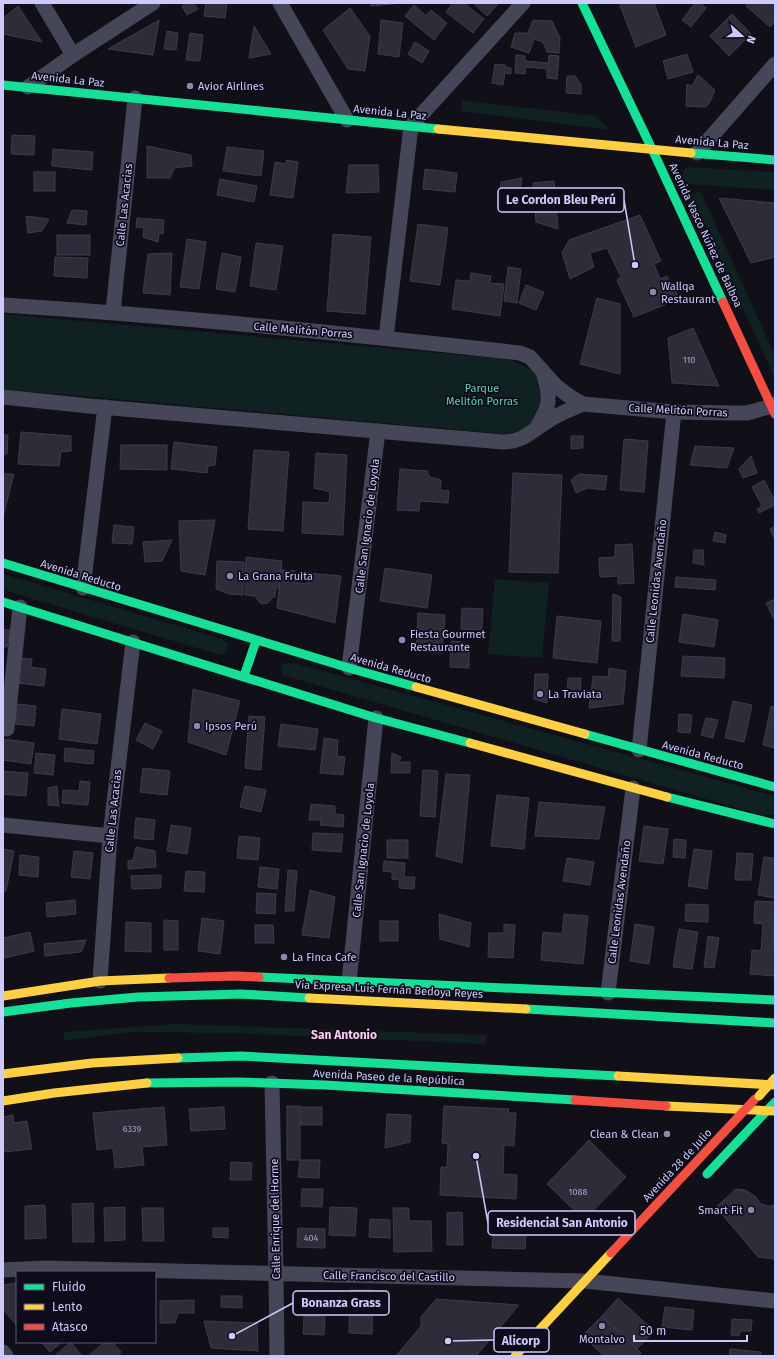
<svg xmlns="http://www.w3.org/2000/svg" width="778" height="1359" viewBox="0 0 778 1359" font-family="'Fira Sans',sans-serif">
  <rect width="100%" height="100%" fill="#111018"/>
  <g fill="#102121">
    <polygon points="462,100 595,116 610,130 461,111"/>
    <polygon points="686,167 775,172 775,190 688,184 683,177 683,171"/>
    <polygon points="701,192 775,356 775,379 691,194"/>
    <polygon points="3,314 507,359 524,366 537,374 546,399 535,422 523,430 506,434 3,389"/>
    <polygon points="3,574 222,639 228,644 225,654 217,654 3,590"/>
    <polygon points="495,579 549,583 542,658 488,654"/>
    <polygon points="284,663 294,663 775,796 775,814 764,816 282,675 281,667"/>
    <polygon points="175,1024 487,1035 485,1044 233,1033 130,1032 64,1041 64,1032"/>
  </g>
  <g fill="#2f2c3a" stroke="#3c3a4c">
    <polygon points="187,3 194,3 198,9 187,15 182,6"/>
    <polygon points="206,3 227,3 225,18 204,16"/>
    <polygon points="371,3 402,3 371,6"/>
    <polygon points="453,3 464,3 484,19 473,33 446,12"/>
    <polygon points="473,3 499,3 487,16"/>
    <polygon points="619,3 654,3 666,35 636,47"/>
    <polygon points="695,3 700,3 706,8 691,27 682,20"/>
    <polygon points="748,3 775,3 775,22 770,27 746,6"/>
    <polygon points="414,5 426,16 431,10 447,23 434,40 405,16"/>
    <polygon points="18,6 42,42 3,34 3,18"/>
    <polygon points="350,8 370,36 365,71 348,69 323,30"/>
    <polygon points="732,14 751,34 729,56 710,36"/>
    <polygon points="159,20 153,55 108,49"/>
    <polygon points="381,20 403,23 399,57 378,54"/>
    <polygon points="533,20 552,21 560,38 559,53 547,52 543,42 534,39 529,53 511,47 515,33 528,33"/>
    <polygon points="254,26 271,54 249,58"/>
    <polygon points="167,31 178,33 176,50 164,49"/>
    <polygon points="190,33 203,35 200,61 186,60"/>
    <polygon points="415,42 429,51 422,63 408,54"/>
    <polygon points="687,54 693,72 668,79 663,61"/>
    <polygon points="516,55 525,56 525,61 548,63 549,55 559,56 557,79 547,78 547,69 526,67 525,74 515,73"/>
    <polygon points="495,64 505,65 505,67 511,68 511,74 505,73 503,85 492,83"/>
    <polygon points="698,75 715,90 710,102 706,107 686,106 687,84 692,86"/>
    <polygon points="567,76 575,76 581,84 581,94 566,93"/>
    <polygon points="12,135 35,136 34,155 11,154"/>
    <polygon points="147,146 191,155 192,166 174,168 170,178 147,178"/>
    <polygon points="227,147 264,151 261,176 223,171"/>
    <polygon points="53,149 93,152 92,170 52,166"/>
    <polygon points="286,160 298,162 293,198 270,195 275,162 286,164"/>
    <polygon points="349,165 378,165 379,192 346,193"/>
    <polygon points="425,169 457,173 455,192 423,189"/>
    <rect x="34" y="172" width="21" height="19"/>
    <polygon points="522,178 518,207 498,204 501,182"/>
    <polygon points="220,179 257,186 254,202 217,195"/>
    <polygon points="554,181 558,229 536,222 533,183"/>
    <polygon points="719,198 775,203 775,257 751,263"/>
    <polygon points="72,210 87,211 86,225 67,223"/>
    <polygon points="640,215 661,261 654,264 660,279 667,276 672,289 674,288 679,299 634,317 617,280 621,277 607,248 590,253 594,267 570,279 562,253 569,240"/>
    <polygon points="26,216 49,219 42,231 28,233"/>
    <polygon points="137,218 164,220 163,234 159,233 158,242 143,237 144,228 136,227"/>
    <polygon points="418,224 448,228 440,285 410,281"/>
    <polygon points="333,234 371,237 365,314 327,311"/>
    <rect x="57" y="235" width="33" height="20"/>
    <polygon points="187,239 206,242 199,289 180,287"/>
    <polygon points="256,243 283,246 276,290 250,286"/>
    <polygon points="172,253 170,295 143,293 148,254"/>
    <polygon points="222,253 241,257 235,292 216,289"/>
    <polygon points="55,257 88,258 87,278 54,276"/>
    <polygon points="508,267 521,269 517,303 504,301"/>
    <polygon points="471,273 491,276 490,283 504,284 500,316 452,309 456,280 470,281"/>
    <polygon points="526,285 544,292 536,310 519,303"/>
    <polygon points="597,298 620,304 620,374 580,364"/>
    <polygon points="693,328 719,386 672,383 668,338"/>
    <polygon points="21,432 71,436 71,451 61,452 59,466 18,464"/>
    <polygon points="3,435 8,435 7,454 3,454"/>
    <polygon points="571,436 583,436 583,448 571,449"/>
    <polygon points="624,439 648,441 644,492 620,490"/>
    <polygon points="174,442 217,447 215,465 208,466 207,473 171,469"/>
    <polygon points="121,445 167,445 167,470 120,469"/>
    <polygon points="695,446 734,448 727,468 690,465"/>
    <polygon points="254,450 289,452 283,531 248,529"/>
    <polygon points="316,453 347,455 343,535 302,533 303,502 329,503 330,492 314,488"/>
    <polygon points="751,456 757,473 743,478 739,469"/>
    <polygon points="400,469 427,471 430,477 441,480 440,490 449,491 448,503 420,501 419,511 397,510"/>
    <polygon points="513,473 562,475 558,573 509,572"/>
    <polygon points="3,474 14,474 3,517"/>
    <polygon points="579,474 607,476 605,490 588,488 576,493 571,480"/>
    <polygon points="764,480 775,501 775,505 759,513 757,509 762,506 752,487"/>
    <polygon points="215,520 205,575 181,571 179,521"/>
    <polygon points="114,525 134,527 132,544 112,543"/>
    <polygon points="775,526 775,540 770,529"/>
    <polygon points="715,532 726,535 725,543 713,541"/>
    <polygon points="172,540 162,561 145,562 143,542"/>
    <polygon points="632,544 634,583 618,584 618,576 600,577 599,558 615,557 615,545"/>
    <polygon points="694,550 703,550 704,565 693,563"/>
    <polygon points="246,557 282,561 279,588 276,588 275,597 273,597 268,603 263,604 260,603 255,596 245,595"/>
    <polygon points="217,561 244,562 243,595 229,594 216,589"/>
    <polygon points="385,568 432,575 427,608 380,601"/>
    <polygon points="281,570 295,571 294,582 307,584 308,573 341,576 335,623 277,608"/>
    <polygon points="676,577 716,580 715,590 675,587"/>
    <polygon points="613,594 621,597 620,641 612,641"/>
    <polygon points="775,599 775,621 766,603"/>
    <polygon points="462,608 483,609 482,630 461,629"/>
    <polygon points="418,613 445,615 442,653 416,651"/>
    <polygon points="683,614 718,620 714,647 679,642"/>
    <polygon points="557,616 601,621 597,663 553,658"/>
    <polygon points="3,630 11,630 7,647 3,647"/>
    <polygon points="451,641 463,642 469,649 469,668 450,667"/>
    <polygon points="683,656 725,658 724,678 681,676"/>
    <polygon points="20,658 32,659 31,667 46,669 44,686 17,683"/>
    <polygon points="609,668 626,671 623,704 589,708 593,676 608,677"/>
    <polygon points="535,674 548,674 547,703 534,699"/>
    <polygon points="568,678 581,678 580,695 567,695"/>
    <polygon points="193,689 240,701 226,755 188,742"/>
    <polygon points="733,701 752,705 744,742 725,738"/>
    <polygon points="17,704 36,706 34,726 15,724"/>
    <polygon points="771,706 775,707 775,748 763,745"/>
    <polygon points="62,709 101,714 97,744 59,739"/>
    <polygon points="679,714 692,715 690,733 678,732"/>
    <polygon points="249,716 265,717 261,770 245,768"/>
    <polygon points="706,718 718,720 713,738 701,735"/>
    <polygon points="145,723 162,731 153,749 136,740"/>
    <polygon points="281,724 318,729 315,750 278,746"/>
    <polygon points="324,738 338,740 337,756 345,757 343,775 320,773"/>
    <polygon points="3,739 34,743 31,764 3,760"/>
    <polygon points="65,748 94,751 93,764 64,761"/>
    <polygon points="36,753 55,755 53,775 34,773"/>
    <polygon points="392,753 401,757 399,762 410,762 410,773 391,773"/>
    <polygon points="143,768 170,771 167,795 140,792"/>
    <polygon points="423,770 438,771 435,817 420,816"/>
    <polygon points="3,771 28,773 26,796 3,794"/>
    <polygon points="446,774 470,775 462,863 436,856"/>
    <polygon points="80,781 90,782 88,805 62,803 63,790 79,791"/>
    <polygon points="57,786 59,806 48,805 48,788"/>
    <polygon points="245,786 266,790 261,812 240,807"/>
    <polygon points="497,795 529,798 524,849 491,846"/>
    <polygon points="539,802 605,807 599,839 535,836"/>
    <polygon points="311,804 335,806 335,814 344,815 343,827 320,825 321,820 309,820"/>
    <polygon points="136,818 155,820 153,840 134,838"/>
    <polygon points="171,825 191,828 187,854 167,851"/>
    <polygon points="644,826 668,829 663,864 639,861"/>
    <polygon points="313,833 343,834 341,852 312,850"/>
    <polygon points="239,836 260,838 258,860 237,858"/>
    <polygon points="674,839 686,840 685,858 673,857"/>
    <rect x="387" y="840" width="21" height="18"/>
    <polygon points="136,847 155,851 156,867 128,869 128,861 133,860"/>
    <polygon points="3,849 14,851 6,891 3,892"/>
    <polygon points="694,849 712,851 707,889 688,886"/>
    <polygon points="74,851 93,853 90,879 71,877"/>
    <polygon points="737,853 753,854 751,880 735,880"/>
    <polygon points="20,855 39,857 38,877 19,875"/>
    <polygon points="764,857 775,858 775,898 758,895"/>
    <polygon points="567,858 594,862 590,885 563,881"/>
    <polygon points="384,861 405,863 404,877 415,877 414,889 399,888 400,880 392,879 392,872 383,871"/>
    <polygon points="260,867 279,869 277,889 258,887"/>
    <polygon points="288,870 297,871 294,911 285,911"/>
    <polygon points="186,871 205,872 204,892 184,891"/>
    <polygon points="161,875 161,888 132,889 131,876"/>
    <polygon points="310,890 335,897 329,938 302,935"/>
    <polygon points="257,893 276,894 275,914 256,913"/>
    <polygon points="75,900 76,914 47,917 46,903"/>
    <polygon points="755,901 775,902 773,949 775,949 775,976 750,974 752,950 761,951 763,924 754,923"/>
    <polygon points="686,904 708,905 708,922 685,921"/>
    <polygon points="439,914 471,923 469,947 440,939"/>
    <polygon points="564,914 588,916 583,964 541,960 543,932 562,934"/>
    <polygon points="202,918 224,921 220,954 198,951"/>
    <polygon points="164,920 178,921 178,950 164,950"/>
    <rect x="380" y="921" width="18" height="20"/>
    <polygon points="126,922 151,923 151,952 125,951"/>
    <polygon points="504,924 515,925 513,958 488,957 489,933 504,933"/>
    <polygon points="635,924 654,927 649,964 630,961"/>
    <polygon points="255,925 273,925 274,943 255,943"/>
    <polygon points="679,929 698,932 692,969 673,967"/>
    <polygon points="30,932 34,951 5,958 3,951 3,938"/>
    <polygon points="708,936 719,938 714,968 704,967"/>
    <polygon points="86,940 81,952 45,956 44,944"/>
    <rect x="287" y="1106" width="13" height="54"/>
    <polygon points="444,1106 509,1109 508,1113 516,1113 514,1146 504,1145 503,1174 517,1175 516,1199 440,1195 441,1167 447,1167 448,1144 442,1143"/>
    <polygon points="164,1107 167,1145 142,1147 144,1165 115,1168 113,1148 97,1150 93,1113"/>
    <polygon points="224,1107 225,1129 191,1131 189,1109"/>
    <rect x="301" y="1107" width="21" height="18"/>
    <polygon points="387,1114 411,1115 410,1142 385,1148"/>
    <polygon points="13,1115 14,1123 27,1121 32,1149 3,1152 3,1117"/>
    <polygon points="589,1140 626,1177 584,1220 547,1184"/>
    <polygon points="300,1160 320,1160 319,1178 298,1177"/>
    <polygon points="231,1162 252,1163 251,1180 230,1180"/>
    <polygon points="302,1189 323,1189 322,1207 301,1206"/>
    <polygon points="736,1189 745,1190 755,1196 761,1204 769,1206 775,1205 775,1259 758,1257 716,1207"/>
    <polygon points="93,1203 94,1242 73,1242 72,1204"/>
    <polygon points="45,1205 46,1238 25,1239 25,1206"/>
    <polygon points="125,1207 125,1240 105,1241 104,1208"/>
    <polygon points="330,1207 357,1208 355,1236 329,1235"/>
    <polygon points="142,1208 163,1208 164,1241 143,1241"/>
    <polygon points="393,1208 409,1208 409,1221 431,1221 432,1251 394,1252"/>
    <polygon points="462,1212 463,1245 447,1245 447,1213"/>
    <polygon points="503,1218 527,1219 525,1249 492,1248 494,1224 503,1225"/>
    <polygon points="370,1219 390,1220 390,1238 369,1237"/>
    <polygon points="213,1228 228,1228 228,1238 213,1237"/>
    <polygon points="298,1228 325,1229 325,1248 297,1247"/>
    <polygon points="17,1283 17,1326 3,1309 3,1285"/>
    <polygon points="350,1290 373,1290 372,1334 349,1333"/>
    <polygon points="221,1296 242,1296 242,1308 221,1307"/>
    <polygon points="618,1298 654,1331 637,1349 602,1316"/>
    <polygon points="436,1299 519,1305 476,1356 396,1356 421,1326 421,1317"/>
    <polygon points="194,1300 194,1313 178,1313 175,1323 160,1323 160,1301"/>
    <polygon points="665,1307 694,1310 692,1330 662,1327"/>
    <polygon points="304,1316 325,1317 324,1335 303,1334"/>
    <polygon points="602,1316 641,1353 639,1356 604,1356 582,1336"/>
    <polygon points="732,1319 752,1320 751,1331 740,1331 739,1336 731,1335"/>
    <polygon points="204,1321 257,1323 258,1351 211,1348"/>
    <polygon points="41,1342 62,1342 50,1352"/>
    <polygon points="71,1342 81,1355 80,1356 54,1356"/>
    <polygon points="105,1342 112,1342 121,1352 116,1356 88,1356"/>
    <polygon points="730,1349 761,1352 760,1356 729,1356"/>
  </g>
  <g fill="none" stroke-linecap="round" stroke-linejoin="round">
    <g stroke="#454658" stroke-width="15">
      <polyline points="42,3 73,55"/>
      <polyline points="280,3 347,120"/>
      <polyline points="28,87 73,55 153,3"/>
      <polyline points="697,153 775,64"/>
      <path d="M3 305C176 316 348 334 520 353L530 357 556 386 569 396 583 404 674 412 733 413H747L772 406 775 404"/>
      <polyline points="113,312 135,98"/>
      <polyline points="386,338 411,126 523,3"/>
      <path d="M3 397 89 406 503 442C524 442 534 429 551 419 561 413 572 409 583 404"/>
      <path d="M537 427C550 406 551 399 544 375"/>
      <polyline points="83,588 105,407"/>
      <polyline points="349,668 378,431"/>
      <polyline points="7,729 20,607"/>
      <polyline points="639,750 674,412"/>
      <polyline points="3,825 110,836"/>
      <polyline points="100,981 110,836 133,642"/>
      <polyline points="349,982 376,718"/>
      <polyline points="608,993 633,788"/>
      <polyline points="272,1083 276,1274 277,1356"/>
      <polyline points="3,1270 46,1268 585,1281 775,1301"/>
      <polyline points="3,1352 6,1356"/>
    </g>
    <g stroke="#16e098" stroke-width="9">
      <polyline points="582,3 652,149 723,302"/>
      <polyline points="3,85 438,129"/>
      <polyline points="691,153 775,160"/>
      <polyline points="3,563 349,668 416,687"/>
      <polyline points="3,602 376,718 470,743"/>
      <polyline points="244,676 256,641"/>
      <polyline points="585,734 775,787"/>
      <polyline points="667,797 775,824"/>
      <polyline points="259,977 775,1000"/>
      <polyline points="526,1009 775,1023"/>
      <polyline points="3,1012 71,1003 138,997 241,994 309,998"/>
      <polyline points="178,1058 241,1056 618,1076"/>
      <polyline points="147,1083 238,1082 325,1085 575,1100"/>
      <polyline points="707,1174 775,1102"/>
    </g>
    <g stroke="#ffcf43" stroke-width="9">
      <polyline points="438,129 691,153"/>
      <polyline points="416,687 585,734"/>
      <polyline points="470,743 667,797"/>
      <polyline points="3,996 100,981 169,978"/>
      <polyline points="309,998 526,1009"/>
      <polyline points="3,1074 92,1063 178,1058"/>
      <polyline points="618,1076 775,1085"/>
      <polyline points="3,1101 54,1093 147,1083"/>
      <polyline points="666,1106 775,1111"/>
      <polyline points="515,1356 611,1253"/>
    </g>
    <g stroke="#f24e42" stroke-width="9">
      <polyline points="723,302 775,414"/>
      <polyline points="169,978 235,976 259,977"/>
      <polyline points="575,1100 666,1106"/>
      <polyline points="611,1253 755,1099"/>
    </g>
    <polyline stroke="#ffcf43" stroke-width="9" points="759,1096 775,1078"/>
  </g>
  <g fill="#8b89ac" stroke="#0e0c1b" stroke-width="1.5">
    <circle cx="190" cy="86" r="4"/>
    <circle cx="653" cy="292" r="4"/>
    <circle cx="230" cy="576" r="4"/>
    <circle cx="402" cy="640" r="4"/>
    <circle cx="540" cy="694" r="4"/>
    <circle cx="197" cy="726" r="4"/>
    <circle cx="284" cy="957" r="4"/>
    <circle cx="667" cy="1134" r="4"/>
    <circle cx="751" cy="1210" r="4"/>
    <circle cx="602" cy="1326" r="4"/>
  </g>
  <g text-anchor="middle" stroke-width="3.5" stroke-linejoin="round" paint-order="stroke">
    <g font-size="9" fill="#a6a2cb">
      <text x="689" y="363">110</text>
      <text x="132" y="1132">6339</text>
      <text x="578" y="1195">1088</text>
      <text x="311" y="1241">404</text>
    </g>
    <g font-size="11" fill="#cdcafb" stroke="#0e0c1b">
      <text transform="translate(68 79) rotate(6)" y="4">Avenida La Paz</text>
      <text transform="translate(390 112) rotate(6)" y="4">Avenida La Paz</text>
      <text transform="translate(712 142) rotate(5)" y="4">Avenida La Paz</text>
      <text transform="translate(124 205) rotate(-84)" y="4">Calle Las Acacias</text>
      <text transform="translate(706 235) rotate(65)" y="4">Avenida Vasco Núñez de Balboa</text>
      <text transform="translate(303 330) rotate(5)" y="4">Calle Melitón Porras</text>
      <text transform="translate(678 410) rotate(3)" y="4">Calle Melitón Porras</text>
      <text transform="translate(367 526) rotate(-83)" y="4">Calle San Ignacio de Loyola</text>
      <text transform="translate(81 575) rotate(17)" y="4">Avenida Reducto</text>
      <text transform="translate(656 581) rotate(-84)" y="4">Calle Leonidas Avendaño</text>
      <text transform="translate(391 668) rotate(16)" y="4">Avenida Reducto</text>
      <text transform="translate(703 755) rotate(15)" y="4">Avenida Reducto</text>
      <text transform="translate(113 811) rotate(-84)" y="4">Calle Las Acacias</text>
      <text transform="translate(363 850) rotate(-84)" y="4">Calle San Ignacio de Loyola</text>
      <text transform="translate(619 902) rotate(-83)" y="4">Calle Leonidas Avendaño</text>
      <text transform="translate(389 989) rotate(3)" y="4">Vía Expresa Luis Fernán Bedoya Reyes</text>
      <text transform="translate(389 1077) rotate(3)" y="4">Avenida Paseo de la República</text>
      <text transform="translate(677 1165) rotate(-47)" y="4">Avenida 28 de Julio</text>
      <text transform="translate(275 1219) rotate(-91)" y="4">Calle Enrique del Horme</text>
      <text transform="translate(389 1276) rotate(1)" y="4">Calle Francisco del Castillo</text>
    </g>
    <g font-size="11" fill="#cdcafb" stroke="#0e0c1b" text-anchor="start">
      <text x="198" y="90">Avior Airlines</text>
      <text x="661" y="290">Wallqa<tspan x="661" dy="13">Restaurant</tspan></text>
      <text x="238" y="580">La Grana Fruita</text>
      <text x="410" y="638">Fiesta Gourmet<tspan x="410" dy="13">Restaurante</tspan></text>
      <text x="548" y="698">La Traviata</text>
      <text x="205" y="730">Ipsos Perú</text>
      <text x="292" y="961">La Finca Cafe</text>
      <text x="659" y="1138" text-anchor="end">Clean &amp; Clean</text>
      <text x="743" y="1214" text-anchor="end">Smart Fit</text>
      <text x="602" y="1343" text-anchor="middle">Montalvo</text>
    </g>
    <g font-size="11" fill="#5ed3ae" stroke="#0e0c1b">
      <text x="482" y="392">Parque<tspan x="482" dy="13">Melitón Porras</tspan></text>
    </g>
    <g font-size="12" font-weight="bold" fill="#fbcced" stroke="#0e0c1b">
      <text x="344" y="1039">San Antonio</text>
    </g>
  </g>
  <path fill="none" stroke="#cdcafb" stroke-width="1.5" d="M635 265L624 200M476 1156L488 1223M232 1336L293 1303M448 1341L494 1340"/>
  <g fill="#cdcafb" stroke="#0e0c1b" stroke-width="1.5">
    <circle cx="635" cy="265" r="4"/>
    <circle cx="476" cy="1156" r="4"/>
    <circle cx="232" cy="1336" r="4"/>
    <circle cx="448" cy="1341" r="4"/>
  </g>
  <g fill="#0e0c1b" stroke="#cdcafb" stroke-width="1.5">
    <rect x="498" y="188" width="126" height="24" rx="4"/>
    <rect x="488" y="1211" width="147" height="24" rx="4"/>
    <rect x="293" y="1291" width="96" height="24" rx="4"/>
    <rect x="494" y="1328" width="55" height="24" rx="4"/>
  </g>
  <g font-size="12" text-anchor="middle" font-weight="bold" fill="#cdcafb">
    <text x="561" y="204">Le Cordon Bleu Perú</text>
    <text x="562" y="1227">Residencial San Antonio</text>
    <text x="341" y="1307">Bonanza Grass</text>
    <text x="521" y="1345">Alicorp</text>
  </g>
  <rect width="778" height="1359" fill="none" stroke="#cdcafb" stroke-width="8"/>
  <rect x="16" y="1271" width="140" height="72" fill="#0e0c1b" stroke="#5a5875"/>
  <rect x="24" y="1284" width="20" height="6" fill="#16e098" stroke="#5a5875"/>
  <text x="52" y="1291" font-size="12" fill="#cdcafb">Fluido</text>
  <rect x="24" y="1304" width="20" height="6" fill="#ffcf43" stroke="#5a5875"/>
  <text x="52" y="1311" font-size="12" fill="#cdcafb">Lento</text>
  <rect x="24" y="1324" width="20" height="6" fill="#f24e42" stroke="#5a5875"/>
  <text x="52" y="1331" font-size="12" fill="#cdcafb">Atasco</text>
  <g transform="translate(742 36) rotate(111)" stroke="#0e0c1b" stroke-width="3" paint-order="stroke">
  <path d="M0-3L7 15L0 10L-7 15Z" fill="#cdcafb"/>
  <text y="-6" font-size="11" font-weight="bold" text-anchor="middle" fill="#cdcafb">N</text>
  </g>
  <path d="M634 1335v6h113v-6" fill="none" stroke="#cdcafb" stroke-width="2"/>
  <text x="640" y="1335" font-size="12" fill="#cdcafb" stroke="#0e0c1b" stroke-width="3" paint-order="stroke">50 m</text>
</svg>
